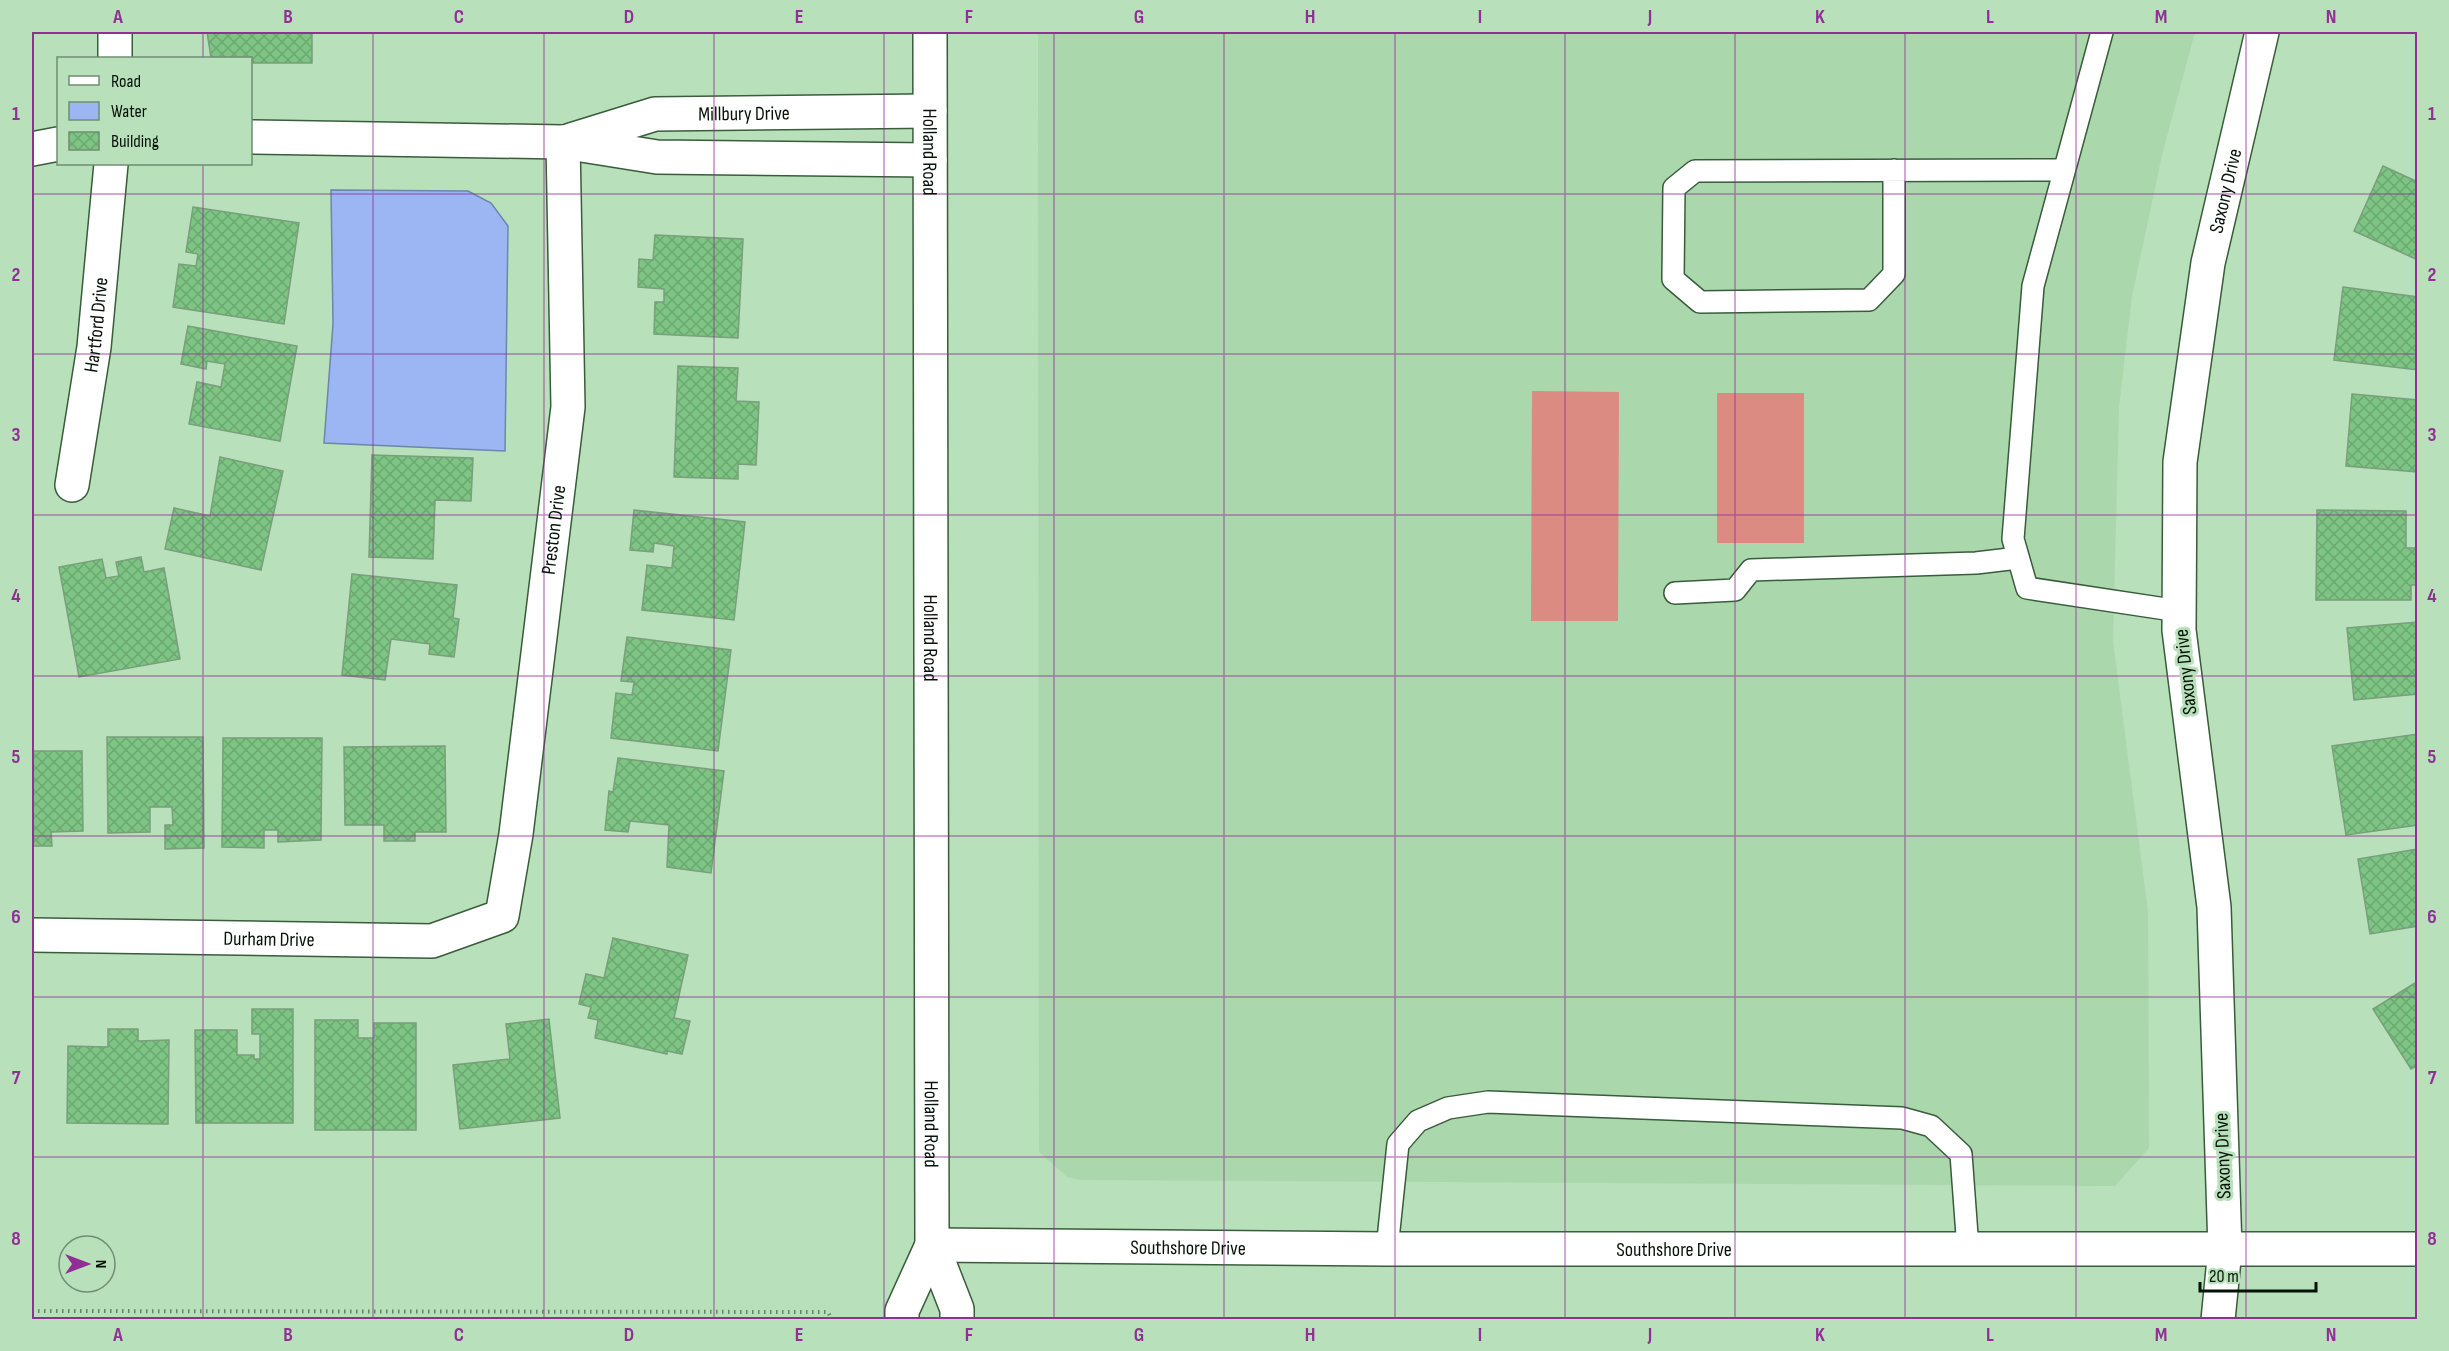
<svg xmlns="http://www.w3.org/2000/svg" width="2449" height="1351" viewBox="0 0 2449 1351" font-family="'Sofia Sans Condensed',sans-serif">
  <defs>
    <pattern id="building-cross-hatch" width="8" height="8" patternUnits="userSpaceOnUse" patternTransform="scale(1.5)"><rect width="8" height="8" fill="#7ec484"/><path d="M0 0l8 8M0 8l8-8" fill="none" stroke="#6ba870"/></pattern>
  </defs>
  <rect width="100%" height="100%" fill="#b8e0ba"/>
  <polygon fill="#aad7ac" points="1038,32 2195,32 2162,155 2132,296 2119,407 2113,641 2148,912 2149,1148 2115,1186 1081,1180 1067,1177 1039,1152"/>
  <g fill="#db8b82">
    <polygon points="1532,391 1619,392 1618,621 1531,621"/>
    <rect x="1717" y="393" width="87" height="150"/>
  </g>
  <polygon fill="#9bb6f3" stroke="#6e85ac" stroke-width="1.5" points="331,190 468,191 491,203 508,226 505,451 324,443 333,324"/>
  <g fill="url(#building-cross-hatch)" stroke="#799f7b" stroke-width="1.5">
    <polygon points="207,32 312,32 312,63 250,63 250,58 211,58"/>
    <polygon points="2383,166 2418,182 2418,260 2354,231"/>
    <polygon points="193,207 299,223 284,324 173,307 179,264 196,266 198,254 186,252"/>
    <polygon points="655,235 743,239 738,338 654,334 655,302 664,302 664,289 638,287 639,259 653,260"/>
    <polygon points="2343,287 2418,297 2418,370 2334,360"/>
    <polygon points="188,326 297,346 280,441 189,424 197,382 221,387 225,364 207,361 206,369 181,364"/>
    <polygon points="678,366 738,368 736,401 759,402 756,465 738,464 738,479 674,477"/>
    <polygon points="2352,394 2418,400 2417,472 2346,466"/>
    <polygon points="372,455 473,458 471,501 435,500 433,559 369,557"/>
    <polygon points="220,457 283,471 261,570 165,549 174,508 210,516"/>
    <polygon points="634,510 745,522 734,620 642,610 647,565 672,568 674,546 654,543 653,552 630,550"/>
    <polygon points="2317,510 2406,511 2406,548 2418,548 2418,585 2411,585 2411,600 2316,600"/>
    <polygon points="141,557 144,572 164,568 180,659 79,677 59,567 102,559 106,578 119,576 116,562"/>
    <polygon points="352,574 457,585 453,618 459,619 454,657 429,654 430,644 391,639 385,680 342,675"/>
    <polygon points="2418,622 2418,694 2354,700 2347,628"/>
    <polygon points="627,637 731,650 718,751 611,738 616,693 632,695 634,682 621,681"/>
    <polygon points="2418,734 2418,825 2346,835 2332,746"/>
    <polygon points="107,737 203,737 204,848 165,849 165,825 173,825 172,807 150,807 150,832 108,833"/>
    <polygon points="223,738 322,738 321,840 278,842 278,830 264,830 264,848 222,847"/>
    <polygon points="445,746 446,832 415,832 415,841 384,841 384,825 345,825 344,747"/>
    <polygon points="32,751 82,751 83,831 51,832 52,846 32,846"/>
    <polygon points="618,758 724,771 711,873 667,867 669,825 630,821 628,832 605,830 609,791 613,792"/>
    <polygon points="2418,849 2418,926 2370,934 2358,859"/>
    <polygon points="613,938 688,955 674,1018 690,1021 682,1054 667,1051 667,1054 595,1038 598,1020 588,1018 591,1007 579,1004 586,974 604,978"/>
    <polygon points="2418,981 2418,1065 2411,1069 2373,1009"/>
    <polygon points="252,1009 293,1009 293,1123 196,1123 195,1030 237,1030 237,1055 254,1055 254,1059 260,1059 260,1034 252,1034"/>
    <polygon points="549,1019 560,1118 460,1129 453,1065 510,1059 506,1024"/>
    <polygon points="315,1020 358,1020 358,1038 374,1038 374,1023 416,1023 416,1130 315,1130"/>
    <polygon points="108,1029 138,1029 138,1041 169,1040 168,1124 67,1123 68,1046 108,1047"/>
  </g>
  <g fill="none" stroke-linecap="round" stroke-linejoin="round">
    <g stroke="#395c3b" stroke-width="24">
      <g id="lane">
        <polyline points="2102,32 2033,286 2013,539 2027,588 2179,611"/>
        <polyline points="1894,170 1894,274 1869,300 1700,302 1673,279 1674,188 1695,171 2064,170"/>
        <polyline points="1675,593 1735,590 1751,570 1976,563 2018,558"/>
        <polyline points="1387,1249 1398,1144 1418,1121 1448,1108 1488,1102 1902,1118 1931,1126 1961,1154 1968,1249"/>
      </g>
    </g>
    <g stroke="#395c3b" stroke-width="36">
      <g id="street">
        <polyline points="115,58 115,32"/>
        <polyline points="250,137 563,142 657,157 930,160"/>
        <path id="s1" d="M571 140 655 114 930 111"/>
        <polyline points="32,149 58,144"/>
        <path id="s2" d="M72 485 94 347 111 164"/>
        <path id="s3" d="M32 935 432 941 502 916 516 834 568 407 563 142"/>
        <path id="s4" d="M2218 1320 2225 1249 2214 907 2179 630 2180 462 2208 263 2262 32"/>
      </g>
    </g>
    <g stroke="#395c3b" stroke-width="36">
      <g id="secondary">
        <path id="s5" d="M930 32 932 1245 957 1309V1320"/>
        <path id="s6" d="M932 1245 1387 1249H2418"/>
        <polyline points="902,1320 902,1311 932,1245"/>
      </g>
    </g>
    <polyline stroke="#668368" stroke-width="4" stroke-dasharray="1.5 4.5" stroke-linecap="butt" points="32,1311 828,1312 832,1320"/>
    <use href="#lane" stroke="#fff" stroke-width="21"/>
    <use href="#street" stroke="#fff" stroke-width="33"/>
    <use href="#secondary" stroke="#fff" stroke-width="33"/>
  </g>
  <path fill="none" stroke="#922f96" stroke-width="1.5" stroke-opacity="0.55" d="M203 32V58M373 32V1320M544 32V1320M714 32V1320M884 32V1320M1054 32V1320M1224 32V1320M1395 32V1320M1565 32V1320M1735 32V1320M1905 32V1320M2076 32V1320M2246 32V1320M203 164V1320M32 194H2418M32 354H2418M32 515H2418M32 676H2418M32 836H2418M32 997H2418M32 1157H2418"/>
  <g text-anchor="middle" stroke-width="6" stroke-linejoin="round" paint-order="stroke">
    <g font-size="20" fill="#051307" stroke="#b8e0ba">
      <text dy="7" stroke="none"><textPath href="#s1" startOffset="177">Millbury Drive</textPath></text>
      <text dy="7" stroke="none"><textPath href="#s5" startOffset="120">Holland Road</textPath></text>
      <text dy="7" stroke="none"><textPath href="#s4" startOffset="1136">Saxony Drive</textPath></text>
      <text dy="7" stroke="none"><textPath href="#s2" startOffset="162">Hartford Drive</textPath></text>
      <text dy="7" stroke="none"><textPath href="#s3" startOffset="864">Preston Drive</textPath></text>
      <text dy="7" stroke="none"><textPath href="#s5" startOffset="606">Holland Road</textPath></text>
      <text transform="translate(2185 672) rotate(-96)" y="7">Saxony Drive</text>
      <text dy="7" stroke="none"><textPath href="#s3" startOffset="237">Durham Drive</textPath></text>
      <text dy="7" stroke="none"><textPath href="#s5" startOffset="1092">Holland Road</textPath></text>
      <text transform="translate(2222 1156) rotate(-92)" y="7">Saxony Drive</text>
      <text dy="7" stroke="none"><textPath href="#s6" startOffset="256">Southshore Drive</textPath></text>
      <text dy="7" stroke="none"><textPath href="#s6" startOffset="742">Southshore Drive</textPath></text>
    </g>
  </g>
  <rect width="2449" height="1351" fill="none" stroke="#b8e0ba" stroke-width="66"/>
  <rect x="57" y="57" width="195" height="108" fill="#b8e0ba" stroke="#708e72" stroke-width="1.5"/>
  <rect x="69" y="76" width="30" height="9" fill="#ffffff" stroke="#708e72" stroke-width="1.5"/>
  <text x="111" y="87" font-size="18" fill="#051307">Road</text>
  <rect x="69" y="102" width="30" height="18" fill="#9bb6f3" stroke="#708e72" stroke-width="1.5"/>
  <text x="111" y="117" font-size="18" fill="#051307">Water</text>
  <rect x="69" y="132" width="30" height="18" fill="url(#building-cross-hatch)" stroke="#708e72" stroke-width="1.5"/>
  <text x="111" y="147" font-size="18" fill="#051307">Building</text>
  <g transform="translate(87 1264) rotate(90)"><circle r="28" fill="#b8e0ba" stroke="#708e72" stroke-width="1.5"/>
  <path d="M0-4.5L10 22L0 15L-10 22Z" fill="#922f96"/>
  <text y="-9" font-size="16" font-weight="bold" text-anchor="middle" fill="#051307">N</text>
  </g>
  <path d="M2200 1282v9h116v-9" fill="none" stroke="#051307" stroke-width="3"/>
  <text x="2209" y="1282" font-size="18" fill="#051307" stroke="#b8e0ba" stroke-width="4.5" paint-order="stroke">20 m</text>
  <rect x="33" y="33" width="2383" height="1285" fill="none" stroke="#922f96" stroke-width="2"/>
  <g font-size="20" text-anchor="middle" font-weight="bold" fill="#922f96">
    <text x="118" y="23">A</text>
    <text x="288" y="23">B</text>
    <text x="459" y="23">C</text>
    <text x="629" y="23">D</text>
    <text x="799" y="23">E</text>
    <text x="969" y="23">F</text>
    <text x="1139" y="23">G</text>
    <text x="1310" y="23">H</text>
    <text x="1480" y="23">I</text>
    <text x="1650" y="23">J</text>
    <text x="1820" y="23">K</text>
    <text x="1990" y="23">L</text>
    <text x="2161" y="23">M</text>
    <text x="2331" y="23">N</text>
    <text x="16" y="120">1</text>
    <text x="2432" y="120">1</text>
    <text x="16" y="281">2</text>
    <text x="2432" y="281">2</text>
    <text x="16" y="441">3</text>
    <text x="2432" y="441">3</text>
    <text x="16" y="602">4</text>
    <text x="2432" y="602">4</text>
    <text x="16" y="763">5</text>
    <text x="2432" y="763">5</text>
    <text x="16" y="923">6</text>
    <text x="2432" y="923">6</text>
    <text x="16" y="1084">7</text>
    <text x="2432" y="1084">7</text>
    <text x="16" y="1245">8</text>
    <text x="2432" y="1245">8</text>
    <text x="118" y="1341">A</text>
    <text x="288" y="1341">B</text>
    <text x="459" y="1341">C</text>
    <text x="629" y="1341">D</text>
    <text x="799" y="1341">E</text>
    <text x="969" y="1341">F</text>
    <text x="1139" y="1341">G</text>
    <text x="1310" y="1341">H</text>
    <text x="1480" y="1341">I</text>
    <text x="1650" y="1341">J</text>
    <text x="1820" y="1341">K</text>
    <text x="1990" y="1341">L</text>
    <text x="2161" y="1341">M</text>
    <text x="2331" y="1341">N</text>
  </g>
</svg>
